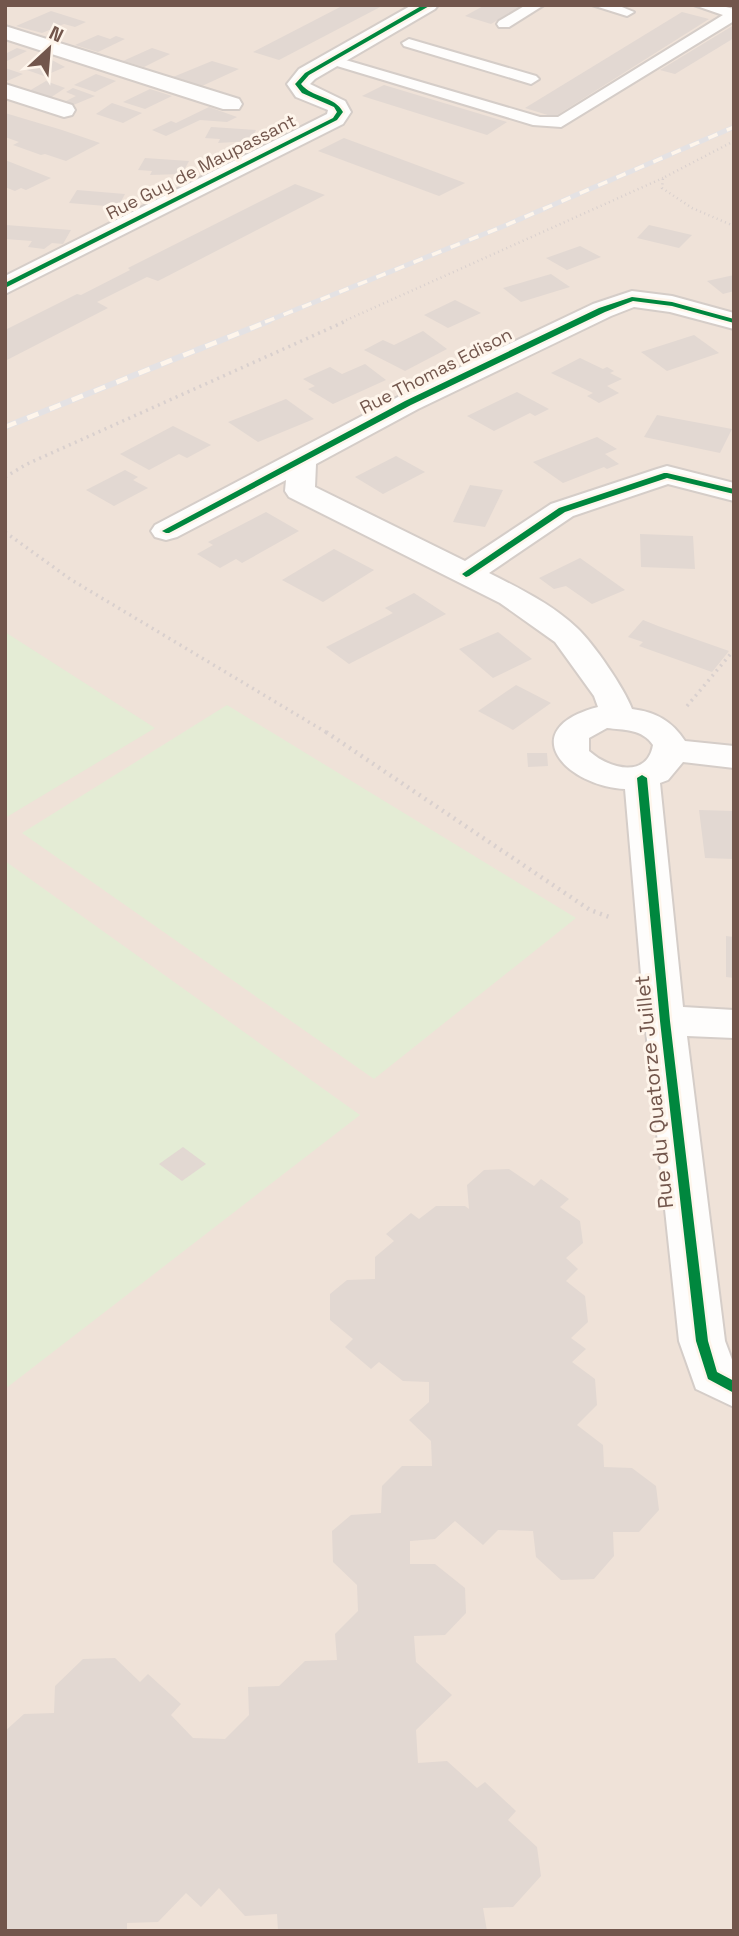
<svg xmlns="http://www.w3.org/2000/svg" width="739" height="1936" viewBox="0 0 739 1936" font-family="'Space Grotesk',sans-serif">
  <rect width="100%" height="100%" fill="#f6f0ea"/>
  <rect fill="#efe2d8" x="5" y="5" width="729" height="1926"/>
  <g fill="#e4ecd5">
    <polygon points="5,632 155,728 5,818"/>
    <polygon points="227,705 576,918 374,1079 22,833"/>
    <polygon points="5,861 360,1115 5,1389"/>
  </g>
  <g fill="#e2d8d2">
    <polygon points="344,5 384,5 279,60 253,52"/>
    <polygon points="485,5 524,5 491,24 465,16"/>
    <polygon points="51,11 86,22 75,27 64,24 42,33 16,26"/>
    <polygon points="682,12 709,19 554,117 525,108"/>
    <polygon points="734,25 734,38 675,74 660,70"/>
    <polygon points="98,35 110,39 116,36 125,39 98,52 75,45"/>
    <polygon points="17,48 27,51 5,62 5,54"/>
    <polygon points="152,48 170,54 144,67 123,61"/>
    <polygon points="48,58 65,67 44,76 24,69"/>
    <polygon points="212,61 239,69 202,86 173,77"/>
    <polygon points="5,68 23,74 5,82"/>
    <polygon points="96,74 116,81 95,92 74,85"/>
    <polygon points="46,81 65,88 50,98 29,91"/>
    <polygon points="384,85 507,122 487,135 362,96"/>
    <polygon points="73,88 95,96 71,106 62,103 76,96 66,92"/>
    <polygon points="150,89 172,96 145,109 123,102"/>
    <polygon points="112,103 142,113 123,123 96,114"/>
    <polygon points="209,107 237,117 227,122 200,120 166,136 152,130 171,121 176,123"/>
    <polygon points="5,113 62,130 100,143 66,161 45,154 41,155 13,145 19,142 5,137"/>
    <polygon points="211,127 256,130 250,141 218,143 220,139 205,138"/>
    <polygon points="344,138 465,183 439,196 318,151"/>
    <polygon points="145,158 189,161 182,174 150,175 152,171 138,170"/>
    <polygon points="5,160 51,178 26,190 21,188 15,191 5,187"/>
    <polygon points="295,184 325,195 158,281 147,277 97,302 108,308 5,361 5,330 77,294 81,295 130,270 128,268"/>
    <polygon points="77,190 125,194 118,207 69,203"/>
    <polygon points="6,225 71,230 63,244 52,243 44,249 28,247 32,241 5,239"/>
    <polygon points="649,225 692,235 679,248 637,238"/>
    <polygon points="580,246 601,257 567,270 546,258"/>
    <polygon points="551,274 570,287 521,302 503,288"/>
    <polygon points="734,275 734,291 723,294 707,281"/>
    <polygon points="455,300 481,313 448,328 424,315"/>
    <polygon points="423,331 447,349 405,371 364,350 383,340 394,345"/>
    <polygon points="694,335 719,353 667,371 641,352"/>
    <polygon points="580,358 603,369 607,367 614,371 610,373 622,379 607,386 619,393 599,403 587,396 593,393 551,373"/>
    <polygon points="365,364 386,380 333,404 308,389 315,386 303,379 330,367 342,374"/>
    <polygon points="517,392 549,409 535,416 530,413 494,431 467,416"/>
    <polygon points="286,399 314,419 258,442 228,422"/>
    <polygon points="657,415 732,429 720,453 644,437"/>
    <polygon points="173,426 211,445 187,458 179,454 149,470 120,454"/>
    <polygon points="597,437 617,449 605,454 619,464 607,469 604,467 563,483 533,462"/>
    <polygon points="396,456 425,472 383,494 355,477"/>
    <polygon points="125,470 138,477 133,480 148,488 114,506 86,490"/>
    <polygon points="470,485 503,490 485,527 453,522"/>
    <polygon points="266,512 299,531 242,563 236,559 220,568 197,554 213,545 208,542"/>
    <polygon points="640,534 693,536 695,569 641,567"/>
    <polygon points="334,549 374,570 323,602 282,580"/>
    <polygon points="580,558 625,590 592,604 566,586 554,589 539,578"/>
    <polygon points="414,593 446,614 349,664 326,647 393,613 385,608"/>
    <polygon points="643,620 658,626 729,651 712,672 639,646 643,642 628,637"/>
    <polygon points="498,632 532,659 493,678 459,649"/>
    <polygon points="516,685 551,703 513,730 478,711"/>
    <polygon points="527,753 547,753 548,766 528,767"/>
    <polygon points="699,810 734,811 734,859 705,858"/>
    <polygon points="726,936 734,937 734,978 726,977"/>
    <polygon points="183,1147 206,1164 182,1181 159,1164"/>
    <polygon points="509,1169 534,1186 541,1179 569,1199 560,1207 580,1221 583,1243 566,1258 578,1269 566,1281 585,1296 588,1322 571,1338 586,1349 572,1362 595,1379 597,1405 577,1425 603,1445 604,1467 632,1468 656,1486 659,1510 639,1532 613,1532 614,1556 594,1579 561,1580 536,1557 533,1531 498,1530 483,1545 455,1521 435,1539 410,1541 410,1564 435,1564 465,1588 466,1613 445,1635 414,1636 416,1662 452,1695 416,1730 418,1763 447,1761 477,1788 485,1782 516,1811 508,1820 537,1847 541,1876 513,1907 483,1908 487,1931 278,1931 277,1914 245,1916 219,1888 201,1907 186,1893 158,1922 127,1923 127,1931 5,1931 5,1731 24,1714 54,1713 55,1686 83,1659 115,1658 140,1682 148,1674 181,1704 171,1715 193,1738 225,1739 249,1715 248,1687 279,1686 305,1661 337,1660 335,1634 358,1611 357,1585 333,1562 332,1531 351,1515 381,1513 382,1486 402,1466 432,1466 431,1441 409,1420 429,1402 429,1382 403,1381 379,1362 371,1369 345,1347 353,1339 330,1320 330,1294 347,1280 375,1279 375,1257 394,1241 386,1234 411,1213 419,1219 436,1206 465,1206 469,1209 467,1185 484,1170"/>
  </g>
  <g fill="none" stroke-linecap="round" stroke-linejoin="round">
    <g stroke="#d5cdc8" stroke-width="4">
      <g id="lane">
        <polygon points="526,5 544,5 509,27 499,27 497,24 499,21"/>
        <polygon points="592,5 617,5 634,12 627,16"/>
        <polygon points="694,5 718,5 734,9 734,21 561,127 533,125 327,63 325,60 332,56 540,117 558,117 723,15"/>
        <polygon points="409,39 536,76 539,79 531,84 404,46 402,43"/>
      </g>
    </g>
    <g stroke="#d5cdc8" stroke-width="4">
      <g id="street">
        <polygon points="412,5 438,5 435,9 315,79 310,84 345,101 351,112 343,124 5,294 5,276 327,114 328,110 296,97 287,84 299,69"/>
        <polygon points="5,26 239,99 242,104 239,109 223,109 5,39"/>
        <polygon points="5,84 72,105 75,110 72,115 64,117 5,98"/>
        <path d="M632 291 672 296 734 313V329L670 312 634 307 611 316 418 409 316 464 315 487 465 561 551 504 657 469 667 466 734 483V501L668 484 573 516 489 573C519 588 553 605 577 628 594 644 624 688 632 709 656 712 672 721 685 741L734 746V768L683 762 668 780 660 783 683 1007 734 1010V1038L687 1036 725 1341 734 1365V1407L696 1389 679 1341 645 1021 625 789C565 786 514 729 598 707L594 696 555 642 500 603 289 497 285 491 286 480 177 537 166 540 155 537 151 531 155 525 398 397 593 304ZM607 728C623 730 643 729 653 745 647 779 609 769 589 751V738Z"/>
      </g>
    </g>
    <g stroke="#d9d0ce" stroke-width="2.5" stroke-dasharray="1 3.5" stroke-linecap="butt">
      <polyline points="734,141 663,178 662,188 692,208 734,226"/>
      <polyline points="342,322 663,178"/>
    </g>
    <g stroke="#d9d0ce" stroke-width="3.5" stroke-dasharray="2 4.5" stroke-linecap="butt">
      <polyline points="5,477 27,464 346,321"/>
      <polyline points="5,532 70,579 329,734"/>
      <polyline points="687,706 734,650"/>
    </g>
    <polyline stroke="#d9d0ce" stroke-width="4.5" stroke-dasharray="2 5" stroke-linecap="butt" points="326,732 590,910 612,918"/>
    <use href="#lane" fill="#fefdfc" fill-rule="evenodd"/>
    <use href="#street" fill="#fefdfc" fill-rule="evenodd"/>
    <g stroke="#e4e2e4" stroke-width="5">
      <polyline id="rail-far1" points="265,322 504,226 734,127"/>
    </g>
    <g stroke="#e4e2e4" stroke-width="6">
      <polyline id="rail" points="5,427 269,321"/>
    </g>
    <use href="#rail-far1" stroke="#fef5eb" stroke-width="3.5" stroke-dasharray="10" stroke-linecap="butt"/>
    <use href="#rail" stroke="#fef5eb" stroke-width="4.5" stroke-dasharray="12" stroke-linecap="butt"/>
    <g stroke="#fef5eb" stroke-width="5">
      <g id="cycleway">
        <path d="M423 5H431L309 75 301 84C312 98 335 96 343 112L337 120 5 288V283L333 118 337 112 334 107 302 93 295 84 296 83 305 73Z"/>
        <polygon points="632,297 672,302 734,319 734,323 672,306 633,301 605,312 411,405 169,533 166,533 162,531 405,401 599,308"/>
        <polygon points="664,473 667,473 734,489 734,494 667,478 565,512 469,576 466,577 462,574 559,508"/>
        <polygon points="642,775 647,778 670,1021 708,1341 717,1372 734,1381 734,1393 708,1379 696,1341 660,1021 637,778"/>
      </g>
    </g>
    <use href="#cycleway" fill="#00873e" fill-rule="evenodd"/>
  </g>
  <g text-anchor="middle" stroke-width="6" stroke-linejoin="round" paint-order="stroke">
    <g font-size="18" fill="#72564c" stroke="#fef5eb">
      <text transform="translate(201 167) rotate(-27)" y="6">Rue Guy de Maupassant</text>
      <text transform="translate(436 371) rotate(-27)" y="6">Rue Thomas Edison</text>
    </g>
    <g font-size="21" fill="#72564c" stroke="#fef5eb">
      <text transform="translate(654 1092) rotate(-96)" y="7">Rue du Quatorze Juillet</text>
    </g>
  </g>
  <rect width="739" height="1936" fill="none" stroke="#72564c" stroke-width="14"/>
  <g transform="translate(49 49) rotate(26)" stroke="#fef5eb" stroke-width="5" paint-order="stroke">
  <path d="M0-5L12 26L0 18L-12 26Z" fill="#72564c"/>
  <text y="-10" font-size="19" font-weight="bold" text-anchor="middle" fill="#72564c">N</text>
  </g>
</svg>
